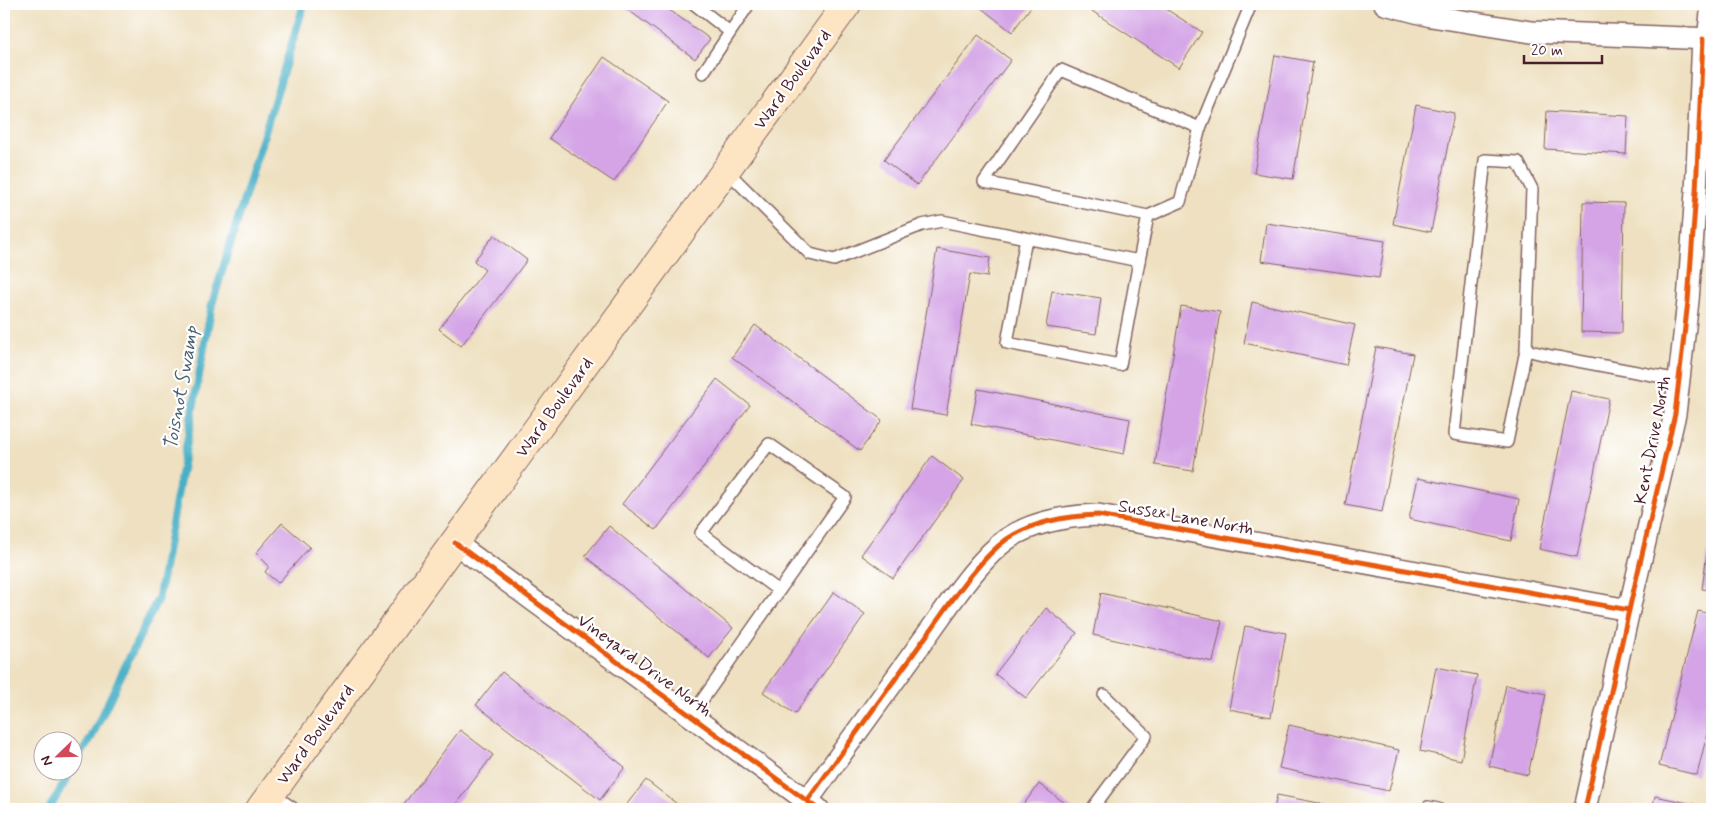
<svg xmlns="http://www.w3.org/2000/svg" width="1716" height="813" viewBox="0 0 1716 813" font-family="Mynerve,sans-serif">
  <rect width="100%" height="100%" fill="#fff"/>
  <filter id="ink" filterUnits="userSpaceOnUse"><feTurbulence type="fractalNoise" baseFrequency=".02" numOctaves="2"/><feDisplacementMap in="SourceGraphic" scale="10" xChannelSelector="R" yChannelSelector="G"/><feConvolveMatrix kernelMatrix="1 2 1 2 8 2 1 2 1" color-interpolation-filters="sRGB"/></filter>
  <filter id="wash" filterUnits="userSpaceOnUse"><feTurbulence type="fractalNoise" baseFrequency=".0096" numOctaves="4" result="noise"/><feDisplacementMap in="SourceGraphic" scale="20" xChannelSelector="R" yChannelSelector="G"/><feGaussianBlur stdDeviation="1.12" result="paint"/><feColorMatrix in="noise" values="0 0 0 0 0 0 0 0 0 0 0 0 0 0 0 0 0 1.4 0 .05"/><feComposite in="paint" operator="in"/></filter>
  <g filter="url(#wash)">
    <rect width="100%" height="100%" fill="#eee0c0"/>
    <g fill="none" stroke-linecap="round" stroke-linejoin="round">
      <g stroke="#47afc6" stroke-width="8">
        <polyline points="72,769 91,738 159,596 212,304 304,4"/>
        <polyline points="49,809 72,770"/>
      </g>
    </g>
    <g id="blocks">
      <g fill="#d4a4e6">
        <polygon points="620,4 661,4 710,39 695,59"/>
        <polygon points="982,4 1033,4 1012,32 980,7"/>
        <polygon points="1097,4 1158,4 1202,32 1179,68 1092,11"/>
        <polygon points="978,35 1011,60 917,185 884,160"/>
        <polygon points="1275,55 1313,62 1293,179 1254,173"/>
        <polygon points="604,57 668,101 614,182 549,138"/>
        <polygon points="1416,105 1454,113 1431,232 1393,224"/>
        <polygon points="1547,111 1628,116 1626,154 1545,149"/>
        <polygon points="1583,202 1624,203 1622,333 1581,332"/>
        <polygon points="1266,223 1385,241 1379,278 1261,261"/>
        <polygon points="494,235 527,260 461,346 439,329 485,270 474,261"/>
        <polygon points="937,249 990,258 987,277 970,274 946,415 910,409"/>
        <polygon points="1052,291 1101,298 1096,334 1046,327"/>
        <polygon points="1252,302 1355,325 1346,365 1244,343"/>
        <polygon points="1181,306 1220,312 1193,471 1155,465"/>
        <polygon points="755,325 882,420 860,451 732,357"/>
        <polygon points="1376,347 1413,354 1382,512 1345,505"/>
        <polygon points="717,379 750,405 656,530 622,504"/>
        <polygon points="978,389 1130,419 1124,454 971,424"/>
        <polygon points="1571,391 1609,399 1577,557 1539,549"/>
        <polygon points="932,456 964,480 893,578 861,555"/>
        <polygon points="1418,478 1519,499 1511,541 1409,519"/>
        <polygon points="282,523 310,547 278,583 265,572 269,566 256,553"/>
        <polygon points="609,526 733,628 709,658 585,556"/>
        <polygon points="1707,553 1712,553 1712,590 1702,589"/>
        <polygon points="834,592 865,614 795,714 763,692"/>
        <polygon points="1101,593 1222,621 1213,662 1093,635"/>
        <polygon points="1046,608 1077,633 1026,698 995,674"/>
        <polygon points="1698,611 1712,614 1712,714 1697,775 1659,766"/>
        <polygon points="1245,626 1286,633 1271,717 1229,709"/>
        <polygon points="1436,667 1477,675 1461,760 1420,751"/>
        <polygon points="502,672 625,767 600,800 476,705"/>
        <polygon points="1506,685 1546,694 1528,775 1489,766"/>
        <polygon points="1289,725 1399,750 1389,791 1279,768"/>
        <polygon points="460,730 493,755 452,809 400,809"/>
        <polygon points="646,780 677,804 674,809 623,809"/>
        <polygon points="1039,784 1073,809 1020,809"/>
        <polygon points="1277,795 1345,808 1345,809 1274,809"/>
        <polygon points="1655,796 1712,808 1712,809 1652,809"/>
      </g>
    </g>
  </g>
  <g filter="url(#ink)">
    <use href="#blocks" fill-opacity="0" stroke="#83635f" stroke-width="1"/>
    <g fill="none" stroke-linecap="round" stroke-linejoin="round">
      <g stroke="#83635f" stroke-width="14">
        <g id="service">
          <polyline points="694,4 730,32"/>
          <polyline points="1703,39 1707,4"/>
          <polyline points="703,73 749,4"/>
          <polyline points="1200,128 1251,4"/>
          <polyline points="726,170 810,254 834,260 922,225 942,221 1139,261 1120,365 1007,343 1026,238"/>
          <polyline points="1139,261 1148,216 984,182 1061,70 1200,128 1180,202 1148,216"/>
          <polyline points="1526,350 1507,442 1454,434 1485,160 1518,162 1532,189 1526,350 1551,356 1679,380"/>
          <polyline points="691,716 845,497 769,444 701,533 779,591"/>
          <polyline points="271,793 294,809"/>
          <polyline points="1428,807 1438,809"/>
          <polyline points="1092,809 1146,736 1104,695"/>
        </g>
      </g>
      <g stroke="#83635f" stroke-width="24">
        <g id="minor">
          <polyline points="1385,4 1431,16 1531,32 1712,39"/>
          <polyline points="455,543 818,809"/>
          <path d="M807 801C847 745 887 690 927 635 949 605 978 560 1007 539 1034 521 1066 516 1098 515L1629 610"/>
          <polyline points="1585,809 1629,610 1675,414 1688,301 1696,192 1703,39"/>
        </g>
      </g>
      <g stroke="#83635f" stroke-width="30">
        <polyline id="secondary" points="260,809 847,4"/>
      </g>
      <use href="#service" stroke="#fff" stroke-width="11"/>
      <use href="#minor" stroke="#fff" stroke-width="21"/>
      <use href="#secondary" stroke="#fde5c4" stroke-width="28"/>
      <g stroke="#fff" stroke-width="8">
        <g id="cycleway">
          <polyline points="455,543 818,809"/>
          <path d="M807 801C847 745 887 690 927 635 949 605 978 560 1007 539 1034 521 1066 516 1098 515L1629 610"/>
          <polyline points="1585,809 1629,610 1675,414 1688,301 1696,192 1703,39"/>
        </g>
      </g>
      <use href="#cycleway" stroke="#e8590c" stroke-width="5"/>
    </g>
  </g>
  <g text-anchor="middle" stroke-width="4.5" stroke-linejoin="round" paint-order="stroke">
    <g font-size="18" fill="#4a1f2b" stroke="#fff">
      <text transform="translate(792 79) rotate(-54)" y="6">Ward Boulevard</text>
      <text transform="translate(554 407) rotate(-54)" y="6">Ward Boulevard</text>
      <text transform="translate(1652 440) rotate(-79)" y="6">Kent Drive North</text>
      <text transform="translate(1186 517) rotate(10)" y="6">Sussex Lane North</text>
      <text transform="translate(645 665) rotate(36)" y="6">Vineyard Drive North</text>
      <text transform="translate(315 734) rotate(-54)" y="6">Ward Boulevard</text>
    </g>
    <g font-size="19" font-style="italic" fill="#496071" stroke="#fff">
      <text transform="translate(180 388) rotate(-80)" y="7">Toisnot Swamp</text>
    </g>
  </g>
  <rect width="1716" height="813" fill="none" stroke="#fff" stroke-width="20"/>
  <g transform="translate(58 756) rotate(247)"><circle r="24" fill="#ffffff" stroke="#b7a5aa"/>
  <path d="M0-4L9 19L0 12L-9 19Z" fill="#d1495b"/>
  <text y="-8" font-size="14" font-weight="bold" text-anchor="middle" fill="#4a1f2b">N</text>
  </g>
  <path d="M1524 55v8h78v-8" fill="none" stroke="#4a1f2b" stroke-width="2.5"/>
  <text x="1531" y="55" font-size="15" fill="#4a1f2b" stroke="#ffffff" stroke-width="4" paint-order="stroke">20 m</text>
</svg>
